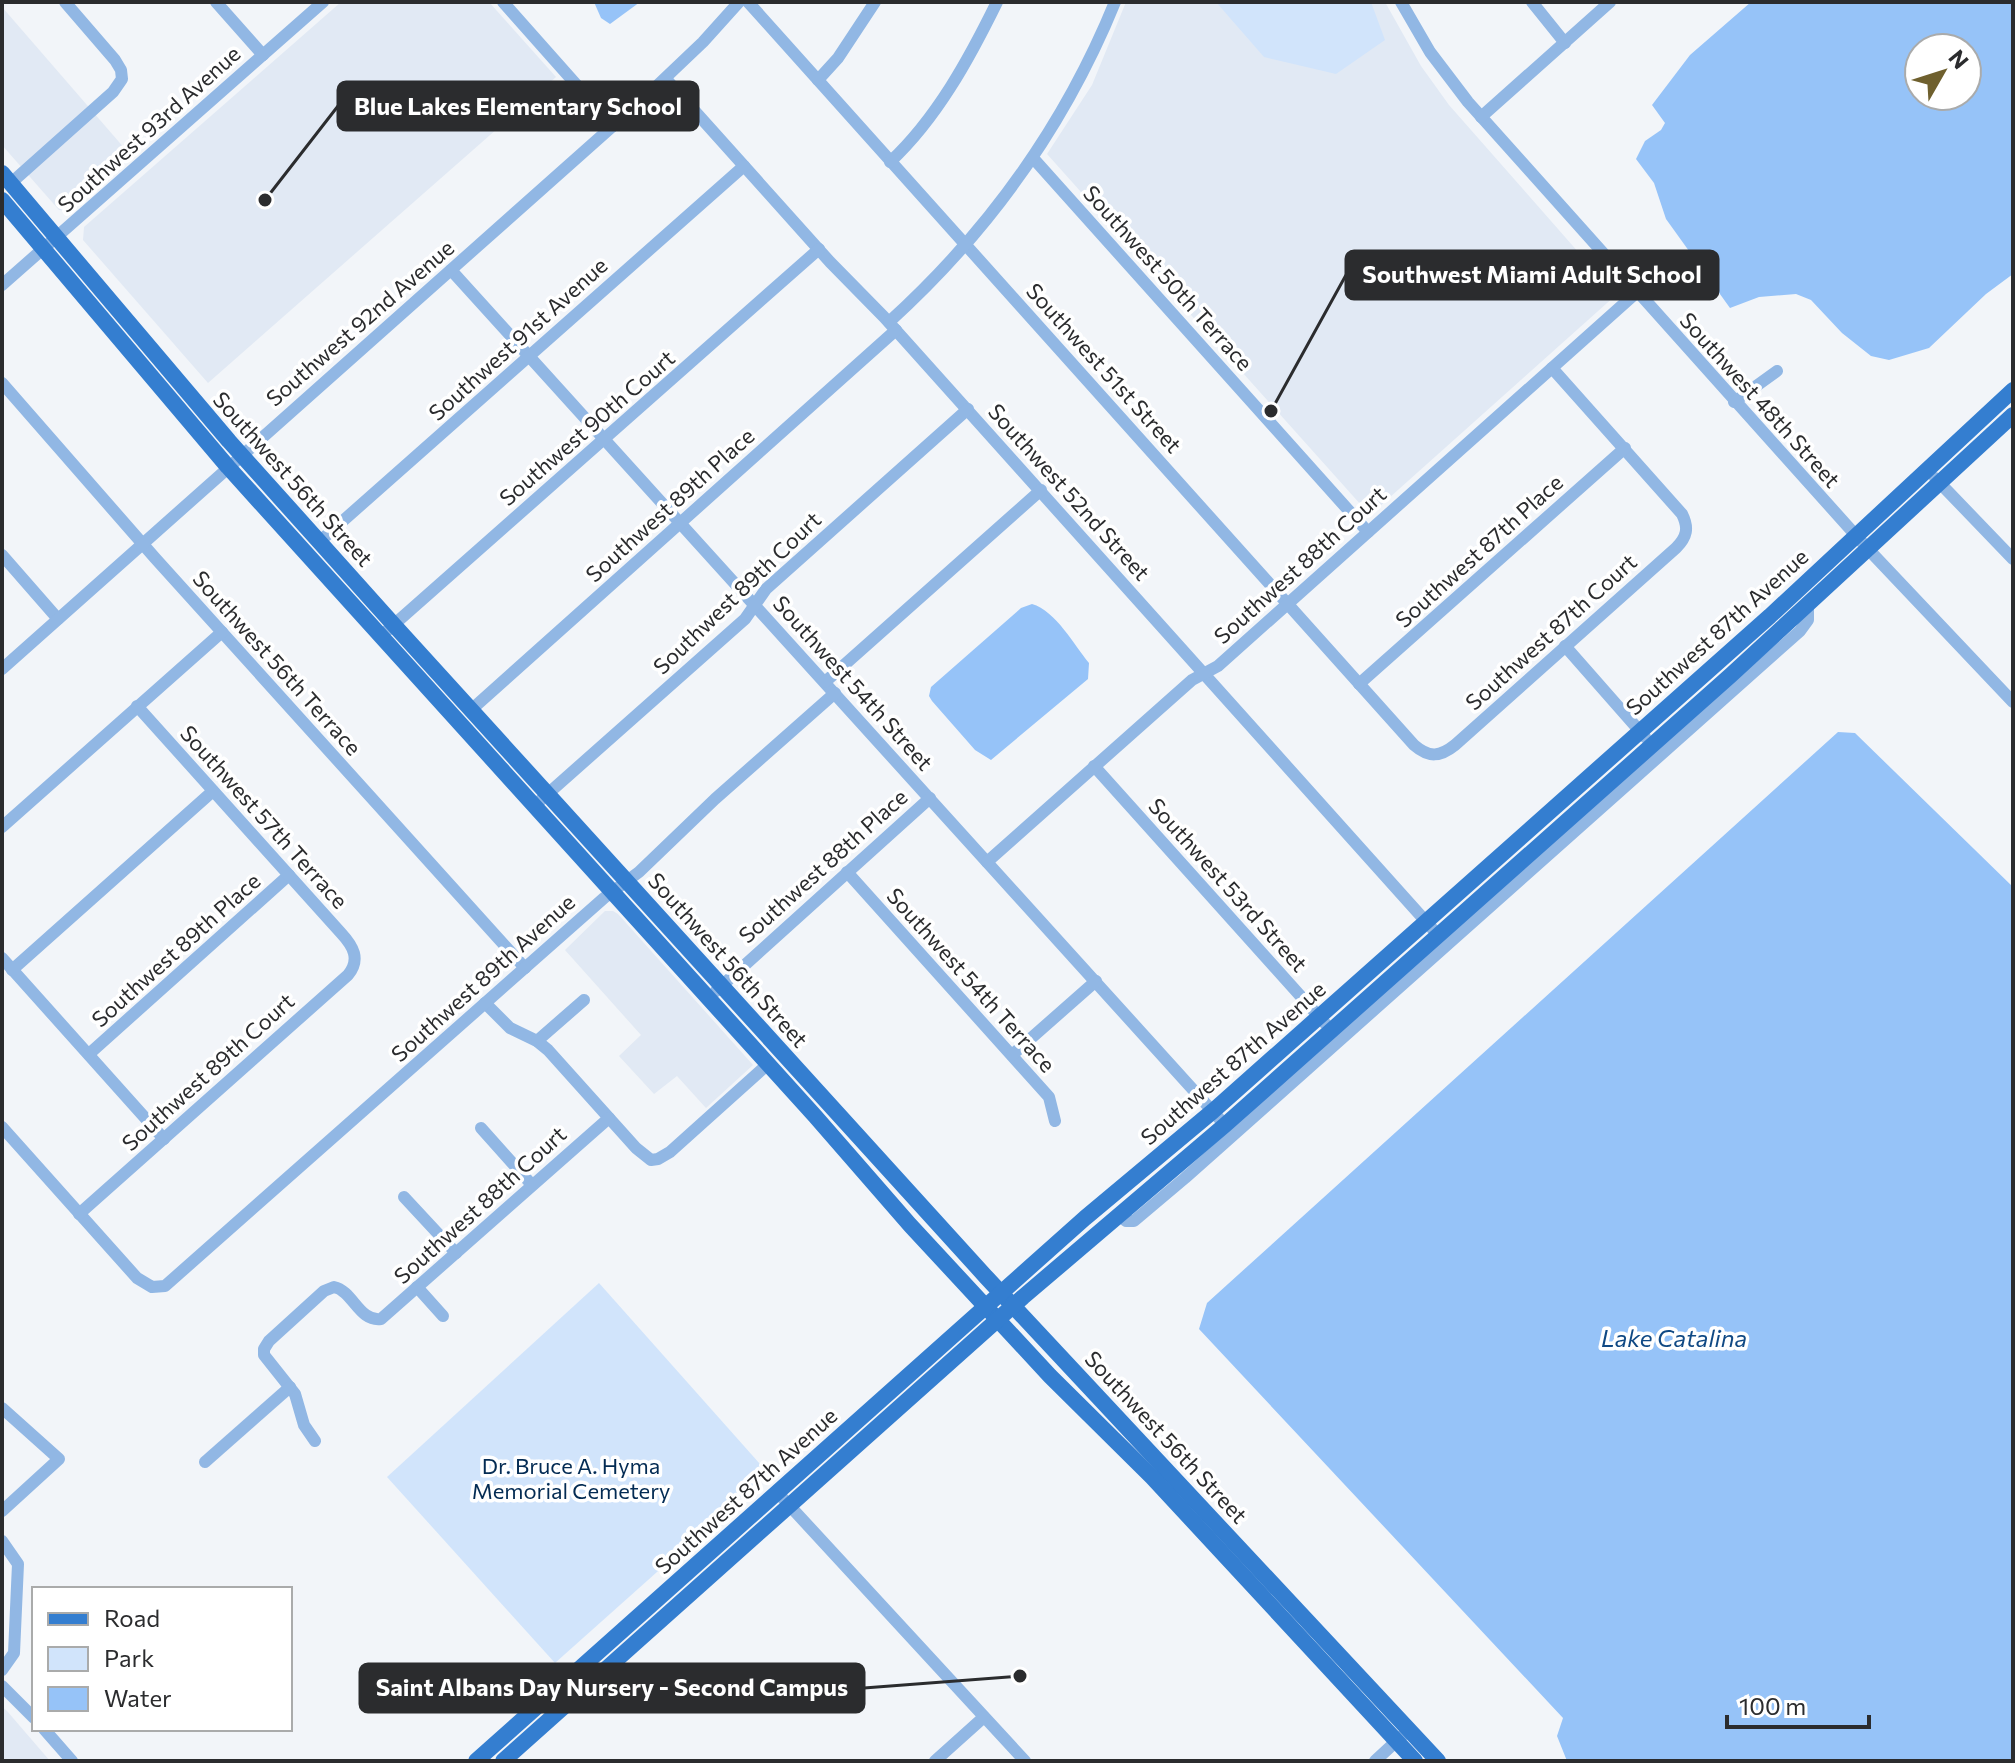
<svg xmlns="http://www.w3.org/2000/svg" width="2015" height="1763" viewBox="0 0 2015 1763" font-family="Commissioner,sans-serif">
  <rect width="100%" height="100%" fill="#f2f5f9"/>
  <g fill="#e1e9f4">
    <polygon points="341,2 489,2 556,77 208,383 83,240 84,227"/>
    <polygon points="1126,2 1385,2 1421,66 1449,105 1616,295 1370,515 1047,154 1092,85"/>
    <polygon points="2,7 132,157 70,211 59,210 2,145"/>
    <polygon points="605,911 613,911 618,914 753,1065 706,1108 677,1076 654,1094 619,1056 641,1035 565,950"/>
    <polygon points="2,1707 7,1711 50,1761 2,1761"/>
  </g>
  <g fill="#d1e4fb">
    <polygon points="1216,2 1371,2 1385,40 1336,74 1264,57"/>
    <polygon points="599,1283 768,1473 555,1663 387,1477"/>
  </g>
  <g fill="#96c3f8" fill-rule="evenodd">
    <polygon points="594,2 640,2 610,24 601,18"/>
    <path d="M1751 2H2013V274L1986 294 1929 348 1889 360 1871 356 1842 333 1811 300 1796 294 1759 297 1730 308 1666 219 1654 183 1636 159 1645 141 1661 130 1665 123 1652 105 1690 55ZM1919 48H1967V96H1919Z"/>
    <path d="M1032 604C1056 611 1074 645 1089 663L1088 679 991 760 975 750 932 701 929 696 931 687 1021 608Z"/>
    <polygon points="1838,732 1855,733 2013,887 2013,1761 1567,1761 1557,1736 1563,1718 1199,1329 1207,1303"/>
  </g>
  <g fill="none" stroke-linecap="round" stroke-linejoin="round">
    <g stroke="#91b7e4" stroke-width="12">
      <polyline points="216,2 263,55"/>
      <polyline points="503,2 613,126"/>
      <path d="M748 2 1414 745C1429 758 1440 757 1455 745L1676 548C1687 537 1689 528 1682 514L1552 368"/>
      <polyline points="1401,2 1430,52 1468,102 1868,549 2013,702"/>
      <polyline points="1532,2 1565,43"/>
      <polyline points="666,79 830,262 884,317 1438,935"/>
      <polyline points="818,80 838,58 875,2"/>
      <polyline points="1481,117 1610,2"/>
      <polyline points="1033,158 1368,532"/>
      <path d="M890 162C937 118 969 59 997 2"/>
      <polyline points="11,183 113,92 122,79 121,70 115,60 65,2"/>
      <polyline points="451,270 1225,1125"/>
      <polyline points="2,285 323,2"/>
      <path d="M889 322C987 233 1065 125 1115 2"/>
      <polyline points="2,383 155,558 525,968"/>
      <polyline points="1734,402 1777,371"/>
      <polyline points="1935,478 2013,559"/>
      <polyline points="319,542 744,166"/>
      <polyline points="2,555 58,619"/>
      <polyline points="381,636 819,249"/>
      <polyline points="1565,646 1645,737"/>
      <polyline points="2,669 642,100 703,42 739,2"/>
      <polyline points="825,682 1041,490"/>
      <polyline points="1359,684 1625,448"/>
      <polyline points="471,710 896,330"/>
      <polyline points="1094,766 1331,1030"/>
      <polyline points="534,806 745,619 766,589 968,409"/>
      <polyline points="2,827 222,632"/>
      <polyline points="987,862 1192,680 1218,666 1636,293"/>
      <polyline points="847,872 1049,1097 1055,1121"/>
      <polyline points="2,958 164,1139"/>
      <polyline points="12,970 213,791"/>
      <polyline points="716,991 930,798"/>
      <polyline points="485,1003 510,1028 537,1041 548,1050 636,1148 651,1160 658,1159 670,1152 768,1064"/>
      <polyline points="537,1041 584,1000"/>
      <polyline points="89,1054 289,875"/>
      <polyline points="1012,1055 1096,981"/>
      <polyline points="2,1127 137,1278 152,1287 165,1286 604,898 639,872 715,799 835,693"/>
      <polyline points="481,1128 532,1185"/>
      <polyline points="404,1197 456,1253"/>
      <path d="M79 1214 348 975C361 959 353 946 341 933L137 706"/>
      <polyline points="1118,1215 1126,1221 1134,1221 1185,1178 1800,631 1808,620 1808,605"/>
      <polyline points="417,1287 443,1316"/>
      <polyline points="2,1408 59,1459 2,1511"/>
      <path d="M315 1441 304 1425 295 1394 264 1355V1349L269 1341 324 1291 334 1287C353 1291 359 1322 381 1319L609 1118"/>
      <polyline points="205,1462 290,1387"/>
      <polyline points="777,1492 1025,1761"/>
      <polyline points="2,1541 18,1564 14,1653 2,1670"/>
      <polyline points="2,1686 34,1718"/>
      <polyline points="44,1729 72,1761"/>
      <polyline points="935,1761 984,1717"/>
      <polyline points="1375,1761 1402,1736"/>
    </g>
    <g stroke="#347ed0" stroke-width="16">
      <polyline points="2,173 229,441 394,625 987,1278 1438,1761"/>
      <polyline points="2,200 228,467 815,1116 910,1225 1050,1376 1152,1477 1415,1761"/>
      <polyline points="476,1761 1085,1218 1213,1111 1770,616 2013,390"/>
      <polyline points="503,1761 1023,1297 1225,1125 1731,675 2013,415"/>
    </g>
  </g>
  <g text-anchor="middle" stroke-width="7" stroke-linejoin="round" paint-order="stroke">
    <g font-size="22" fill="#2b2c2e" stroke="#fff">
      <text transform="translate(149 129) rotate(-42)" y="8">Southwest 93rd Avenue</text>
      <text transform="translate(1168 278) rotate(48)" y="8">Southwest 50th Terrace</text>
      <text transform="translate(360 323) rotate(-41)" y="8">Southwest 92nd Avenue</text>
      <text transform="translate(518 339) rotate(-42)" y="8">Southwest 91st Avenue</text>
      <text transform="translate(1104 368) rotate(48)" y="8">Southwest 51st Street</text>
      <text transform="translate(1760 400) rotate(48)" y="8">Southwest 48th Street</text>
      <text transform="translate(587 428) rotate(-41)" y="8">Southwest 90th Court</text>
      <text transform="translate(293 479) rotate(48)" y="8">Southwest 56th Street</text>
      <text transform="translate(1069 492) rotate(48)" y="8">Southwest 52nd Street</text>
      <text transform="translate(670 505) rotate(-42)" y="8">Southwest 89th Place</text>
      <text transform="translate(1479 551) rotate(-42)" y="8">Southwest 87th Place</text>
      <text transform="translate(1300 565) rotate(-42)" y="8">Southwest 88th Court</text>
      <text transform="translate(737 593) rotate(-44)" y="8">Southwest 89th Court</text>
      <text transform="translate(1551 632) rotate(-42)" y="8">Southwest 87th Court</text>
      <text transform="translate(1717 632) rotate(-42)" y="8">Southwest 87th Avenue</text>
      <text transform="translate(277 663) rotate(48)" y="8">Southwest 56th Terrace</text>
      <text transform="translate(853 683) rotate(48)" y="8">Southwest 54th Street</text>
      <text transform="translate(264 817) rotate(48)" y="8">Southwest 57th Terrace</text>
      <text transform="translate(823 866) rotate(-42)" y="8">Southwest 88th Place</text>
      <text transform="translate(1228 885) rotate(48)" y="8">Southwest 53rd Street</text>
      <text transform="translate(176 950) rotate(-42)" y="8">Southwest 89th Place</text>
      <text transform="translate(728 960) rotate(48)" y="8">Southwest 56th Street</text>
      <text transform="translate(483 978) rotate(-42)" y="8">Southwest 89th Avenue</text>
      <text transform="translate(971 980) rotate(48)" y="8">Southwest 54th Terrace</text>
      <text transform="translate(1233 1063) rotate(-41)" y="8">Southwest 87th Avenue</text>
      <text transform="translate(208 1072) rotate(-42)" y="8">Southwest 89th Court</text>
      <text transform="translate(480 1205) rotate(-42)" y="8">Southwest 88th Court</text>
      <text transform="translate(1166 1437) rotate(47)" y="8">Southwest 56th Street</text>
      <text transform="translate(746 1491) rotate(-42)" y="8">Southwest 87th Avenue</text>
    </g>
    <g font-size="22" fill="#032b53" stroke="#fff">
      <text x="571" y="1474">Dr. Bruce A. Hyma<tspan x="571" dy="25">Memorial Cemetery</tspan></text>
    </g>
    <g font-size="24" font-style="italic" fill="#104984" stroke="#fff">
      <text x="1674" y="1347">Lake Catalina</text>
    </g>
  </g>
  <path fill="none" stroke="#2b2c2e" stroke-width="3" d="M265 200L338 106M1271 411L1346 275M1020 1676L864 1688"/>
  <g fill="#2b2c2e" stroke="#fff" stroke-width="3">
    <circle cx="265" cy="200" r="8"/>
    <circle cx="1271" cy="411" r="8"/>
    <circle cx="1020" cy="1676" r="8"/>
  </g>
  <g fill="#2b2c2e" stroke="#2b2c2e" stroke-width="3">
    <rect x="338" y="82" width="360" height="48" rx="8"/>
    <rect x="1346" y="251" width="372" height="48" rx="8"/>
    <rect x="360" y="1664" width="504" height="48" rx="8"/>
  </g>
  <g font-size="24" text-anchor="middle" font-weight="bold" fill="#fff">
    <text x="518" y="115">Blue Lakes Elementary School</text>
    <text x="1532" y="283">Southwest Miami Adult School</text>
    <text x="612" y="1696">Saint Albans Day Nursery - Second Campus</text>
  </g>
  <rect width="2015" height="1763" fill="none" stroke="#2b2c2e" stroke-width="8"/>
  <rect x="32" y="1587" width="260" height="144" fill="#ffffff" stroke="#aaabab" stroke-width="2"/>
  <rect x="48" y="1613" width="40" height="12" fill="#347ed0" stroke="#aaabab" stroke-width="2"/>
  <text x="104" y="1627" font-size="24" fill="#2b2c2e">Road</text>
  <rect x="48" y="1647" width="40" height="24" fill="#d1e4fb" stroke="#aaabab" stroke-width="2"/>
  <text x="104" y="1667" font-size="24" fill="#2b2c2e">Park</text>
  <rect x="48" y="1687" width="40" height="24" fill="#96c3f8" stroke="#aaabab" stroke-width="2"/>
  <text x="104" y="1707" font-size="24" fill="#2b2c2e">Water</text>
  <g transform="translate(1943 72) rotate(51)"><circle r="38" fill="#ffffff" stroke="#aaabab" stroke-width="2"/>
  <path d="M0-6L14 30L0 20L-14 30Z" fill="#6f602e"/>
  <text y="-12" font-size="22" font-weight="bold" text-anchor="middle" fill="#2b2c2e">N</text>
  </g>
  <path d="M1727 1715v12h142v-12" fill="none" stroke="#2b2c2e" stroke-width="4"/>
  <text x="1739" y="1715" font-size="24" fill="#2b2c2e" stroke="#ffffff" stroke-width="6" paint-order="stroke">100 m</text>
</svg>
